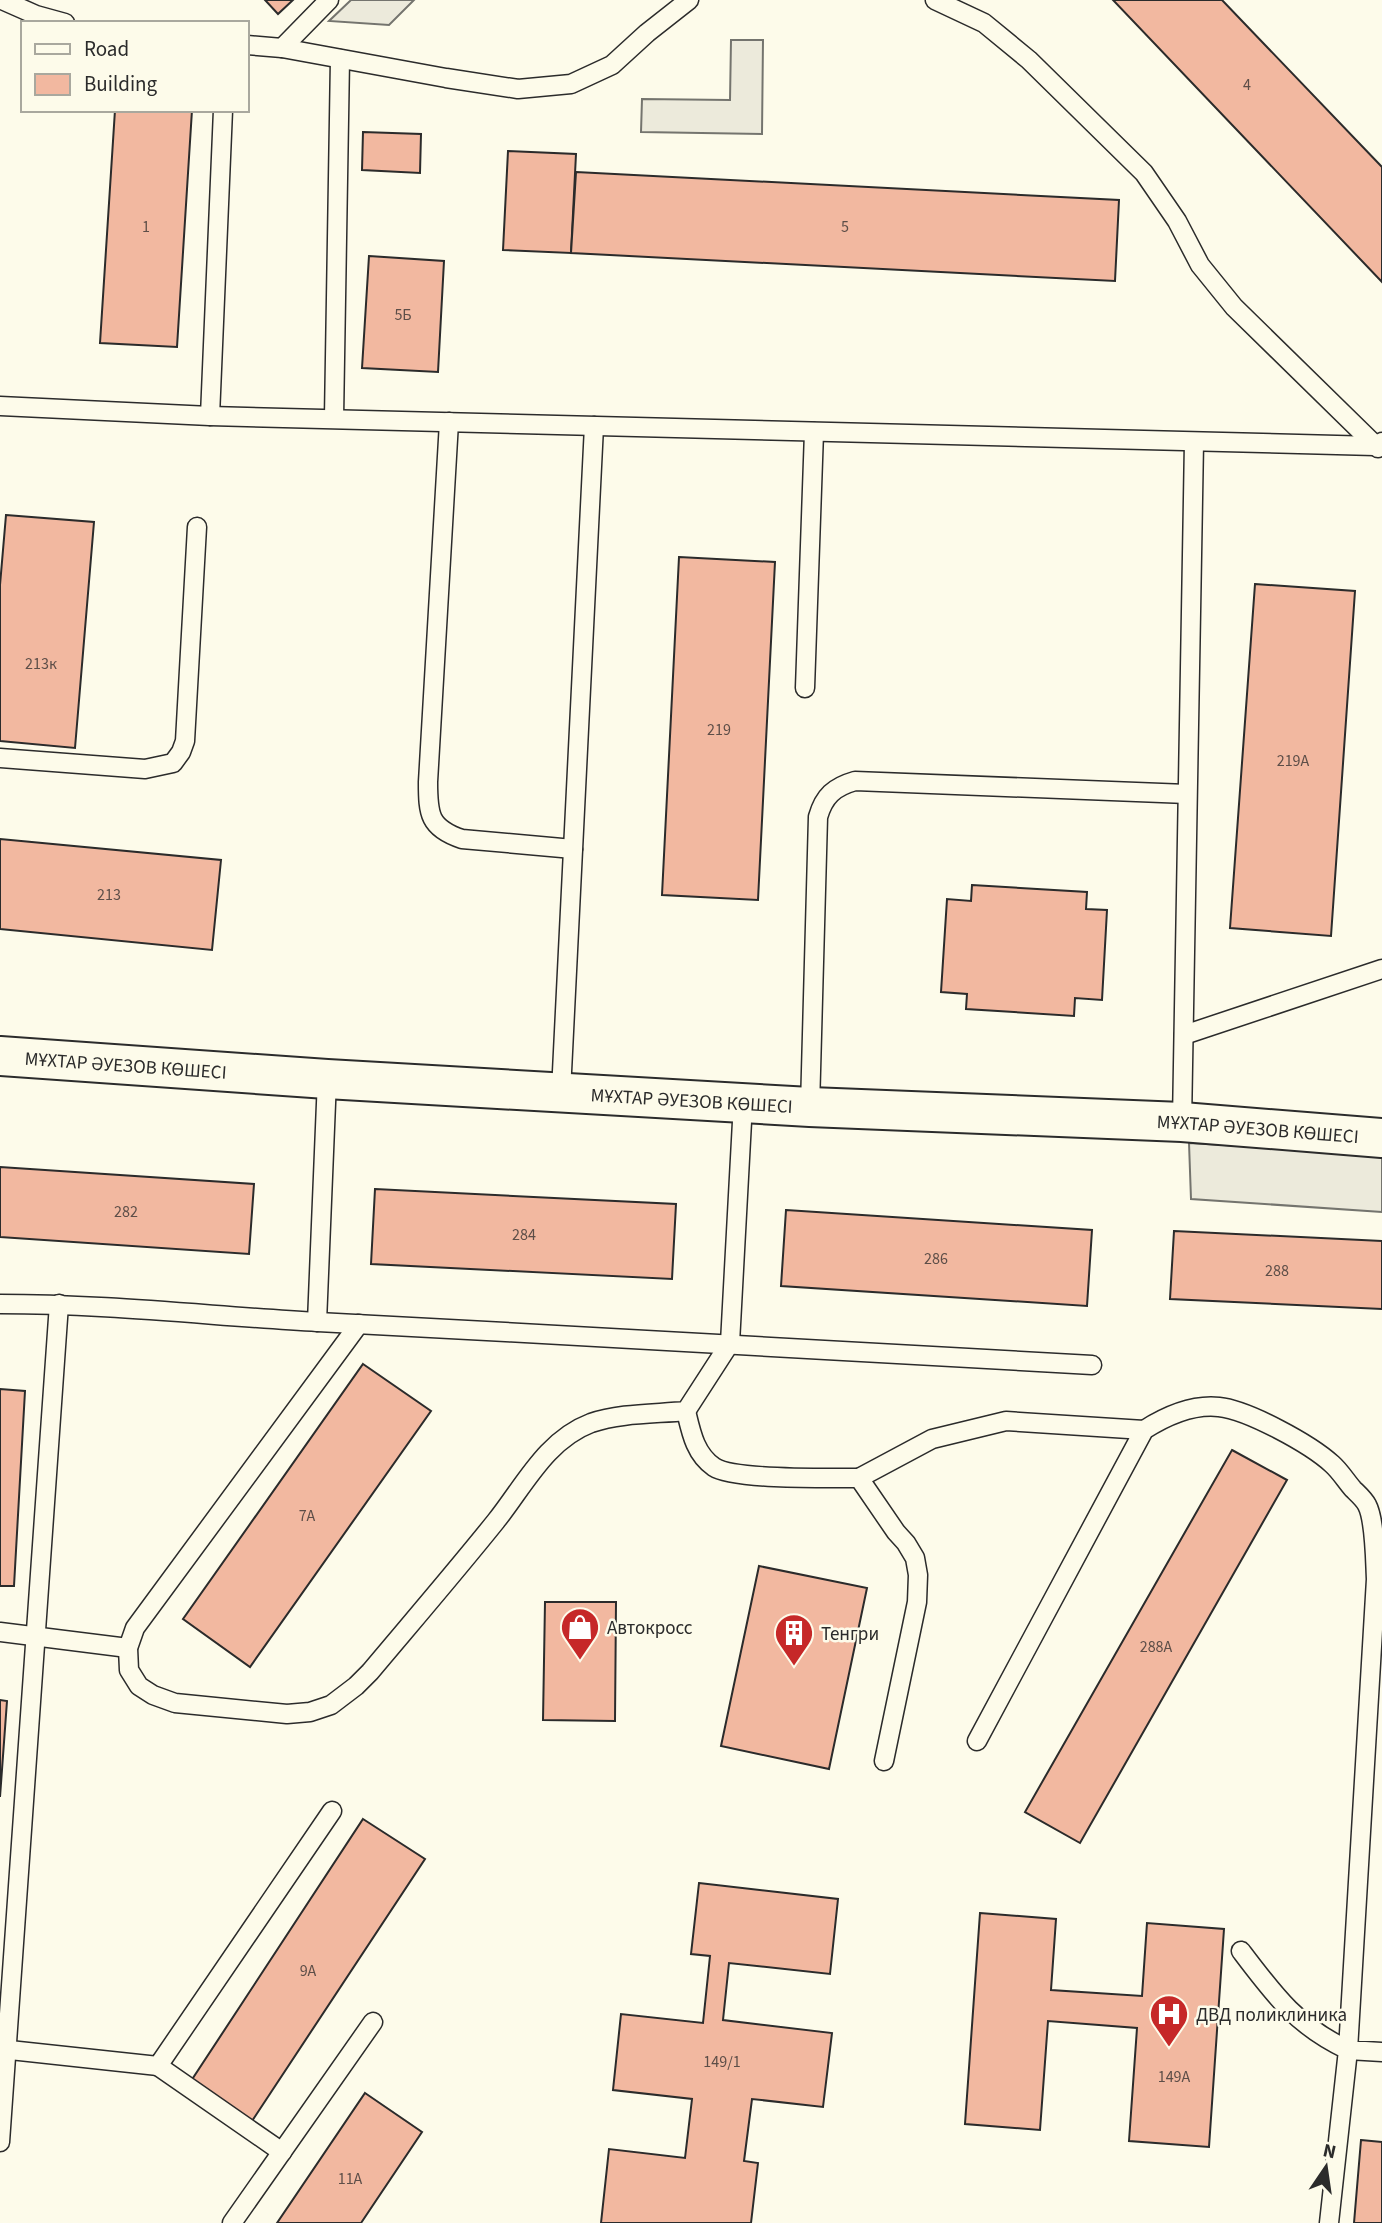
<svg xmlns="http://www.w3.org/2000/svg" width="1382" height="2223" viewBox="0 0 1382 2223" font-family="'Source Sans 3',sans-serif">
  <rect width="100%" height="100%" fill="#fdfbea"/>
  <g fill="#eceadb" stroke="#74746e" stroke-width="2">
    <polygon points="351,0 414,0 389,25 329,21"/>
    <polygon points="731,40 763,40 762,134 641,132 642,99 730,100"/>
    <polygon points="1189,1143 1382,1154 1382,1212 1191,1199"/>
  </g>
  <g fill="#f2b8a0" stroke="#2b2b2b" stroke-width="2">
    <polygon points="265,0 293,0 278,14"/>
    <polygon points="1113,0 1222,0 1382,167 1382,282"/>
    <polygon points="115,110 192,110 177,347 100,343"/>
    <polygon points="363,132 421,134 420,173 362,170"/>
    <polygon points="508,151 576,154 571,253 503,250"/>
    <polygon points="576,172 1119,200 1115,281 571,253"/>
    <polygon points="369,256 444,261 438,372 362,368"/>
    <polygon points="6,515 94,522 75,748 0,741 0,585"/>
    <polygon points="679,557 775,562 758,900 662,895"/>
    <polygon points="1255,584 1355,591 1331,936 1230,928"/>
    <polygon points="0,839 221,860 212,950 0,929"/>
    <polygon points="972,885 1087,892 1086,909 1107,910 1102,1000 1075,998 1074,1016 966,1009 967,994 941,992 947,899 971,901"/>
    <polygon points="0,1167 254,1184 249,1254 0,1237"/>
    <polygon points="375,1189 676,1204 672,1279 371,1264"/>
    <polygon points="786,1210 1092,1230 1087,1306 781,1286"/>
    <polygon points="1174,1231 1382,1241 1382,1309 1170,1299"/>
    <polygon points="363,1364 431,1411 250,1667 183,1619"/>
    <polygon points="0,1389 25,1391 14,1586 0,1586"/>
    <polygon points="1232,1450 1287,1480 1080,1843 1025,1812"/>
    <polygon points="759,1566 867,1588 829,1769 721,1746"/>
    <polygon points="545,1602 616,1602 615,1721 543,1720"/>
    <polygon points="0,1700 7,1701 0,1797"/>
    <polygon points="363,1819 425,1859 252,2121 191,2081"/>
    <polygon points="699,1883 838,1899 830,1974 729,1963 723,2020 832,2033 823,2107 752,2099 744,2161 758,2163 751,2223 601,2223 609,2149 685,2158 692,2099 613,2090 621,2014 703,2023 710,1956 691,1954"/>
    <polygon points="980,1913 1056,1919 1051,1990 1142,1996 1147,1923 1224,1929 1209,2147 1129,2141 1137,2028 1048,2021 1040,2130 965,2124"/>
    <polygon points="365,2093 422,2132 361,2223 277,2223"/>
    <polygon points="1361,2140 1382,2142 1382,2223 1354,2223"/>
  </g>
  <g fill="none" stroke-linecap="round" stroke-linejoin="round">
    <g stroke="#2b2b2b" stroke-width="21">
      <g id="service">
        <polyline points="2,0 36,15 65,23"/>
        <polyline points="935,0 984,23 1029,60 1144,173 1177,221 1200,265 1234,307 1378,448"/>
        <polyline points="247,45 282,48 329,0"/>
        <polyline points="282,48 446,78 518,89 571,84 612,65 647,33 689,0"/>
        <polyline points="0,406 210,416 1375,446 1382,442"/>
        <polyline points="210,416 223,110"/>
        <polyline points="334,418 340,59"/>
        <path d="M449 422 428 782C428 814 429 828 462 839L573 849"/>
        <polyline points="805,688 814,432"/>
        <polyline points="0,758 145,769 173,763 181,752 185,741 197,527"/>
        <polyline points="1184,1035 1382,969"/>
        <polyline points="561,1092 594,426"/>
        <path d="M810 1107 818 817C824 796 834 787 855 781L1187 794"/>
        <polyline points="1182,1122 1194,442"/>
        <path d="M0 1304C106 1304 212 1316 318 1322 576 1336 834 1349 1092 1365"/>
        <polyline points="317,1322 327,1079"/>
        <path d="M359 1324 135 1628 128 1648 129 1670 139 1686 153 1695 175 1703 287 1714 310 1712 331 1705 356 1686 370 1672C412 1622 455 1572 496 1521 524 1486 546 1440 591 1423 620 1413 655 1414 686 1411L730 1343 743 1103"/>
        <path d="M686 1411C691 1432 695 1454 714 1467 733 1480 832 1478 859 1478L896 1532 906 1543 915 1558 918 1575 917 1602 884 1761"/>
        <polyline points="859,1478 932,1439 1006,1421 1144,1430"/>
        <polyline points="0,1632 128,1648"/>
        <path d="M977 1741 1144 1430C1166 1416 1192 1404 1219 1407 1248 1410 1310 1444 1332 1464 1340 1471 1346 1481 1353 1489 1357 1493 1364 1499 1367 1505 1375 1520 1375 1560 1376 1579L1348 2050 1382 2052"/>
        <path d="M1241 1951C1275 1996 1297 2026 1348 2050L1329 2223"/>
        <polyline points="0,2049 158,2066 332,1811"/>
        <polyline points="158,2066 282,2152"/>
        <polyline points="0,2142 59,1304"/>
        <polyline points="232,2223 373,2022"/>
      </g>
    </g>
    <g stroke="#2b2b2b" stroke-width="42">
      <g id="tertiary">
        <path id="s1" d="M0 1056 327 1079 810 1107 1182 1122 1382 1138"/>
      </g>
    </g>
    <use href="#service" stroke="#fdfbea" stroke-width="18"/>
    <use href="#tertiary" stroke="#fdfbea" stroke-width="38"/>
  </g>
  <defs>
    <g id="shop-pin" transform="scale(2.0125)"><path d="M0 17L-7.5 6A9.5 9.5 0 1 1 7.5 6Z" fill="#c62828" stroke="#fdfbea"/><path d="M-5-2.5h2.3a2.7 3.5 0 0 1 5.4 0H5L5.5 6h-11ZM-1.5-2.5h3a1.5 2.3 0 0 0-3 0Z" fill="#fff"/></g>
    <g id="building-pin" transform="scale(2.0125)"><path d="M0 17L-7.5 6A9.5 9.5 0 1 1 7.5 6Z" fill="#c62828" stroke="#fdfbea"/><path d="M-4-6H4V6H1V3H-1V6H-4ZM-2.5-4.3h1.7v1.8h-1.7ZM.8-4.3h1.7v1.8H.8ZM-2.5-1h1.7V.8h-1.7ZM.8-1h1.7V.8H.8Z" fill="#fff"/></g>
    <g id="hospital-pin" transform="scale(2.0125)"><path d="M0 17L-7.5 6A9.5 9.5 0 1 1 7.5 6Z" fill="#c62828" stroke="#fdfbea"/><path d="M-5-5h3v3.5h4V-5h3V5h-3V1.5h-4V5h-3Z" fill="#fff"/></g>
  </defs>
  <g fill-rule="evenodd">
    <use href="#shop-pin" x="580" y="1627"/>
    <use href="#building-pin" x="794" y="1633"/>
    <use href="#hospital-pin" x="1169" y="2014"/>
  </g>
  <g text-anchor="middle" stroke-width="5" stroke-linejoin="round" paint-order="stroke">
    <g font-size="16" fill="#5d4e48">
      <text x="1247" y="90">4</text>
      <text x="146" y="232">1</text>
      <text x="845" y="232">5</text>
      <text x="403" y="320">5Б</text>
      <text x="41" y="669">213к</text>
      <text x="719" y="735">219</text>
      <text x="1293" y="766">219А</text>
      <text x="109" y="900">213</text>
      <text x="126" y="1217">282</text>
      <text x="524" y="1240">284</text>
      <text x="936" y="1264">286</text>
      <text x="1277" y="1276">288</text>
      <text x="307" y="1521">7А</text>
      <text x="1156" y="1652">288А</text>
      <text x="308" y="1976">9А</text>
      <text x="722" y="2067">149/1</text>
      <text x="1174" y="2082">149А</text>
      <text x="350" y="2184">11А</text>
    </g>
    <g font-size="19" fill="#2b2b2b" stroke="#fdfbea">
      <text dy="7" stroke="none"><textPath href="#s1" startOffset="126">МҰХТАР ӘУЕЗОВ КӨШЕСІ</textPath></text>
      <text dy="7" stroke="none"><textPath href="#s1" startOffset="693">МҰХТАР ӘУЕЗОВ КӨШЕСІ</textPath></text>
      <text dy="7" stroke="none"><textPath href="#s1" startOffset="1260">МҰХТАР ӘУЕЗОВ КӨШЕСІ</textPath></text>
    </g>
    <g font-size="19" fill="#2b2b2b" stroke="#fdfbea" text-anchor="start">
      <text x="607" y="1634">Автокросс</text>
      <text x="821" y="1640">Тенгри</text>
      <text x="1196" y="2021">ДВД поликлиника</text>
    </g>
  </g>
  <rect x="21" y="21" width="228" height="91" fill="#fdfbea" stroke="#a9a89e" stroke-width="2"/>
  <rect x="35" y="44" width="35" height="10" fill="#fdfbea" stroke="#a9a89e" stroke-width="2"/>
  <text x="84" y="56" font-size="21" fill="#2b2b2b">Road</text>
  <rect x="35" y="74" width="35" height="21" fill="#f2b8a0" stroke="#a9a89e" stroke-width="2"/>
  <text x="84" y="91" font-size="21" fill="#2b2b2b">Building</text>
  <g transform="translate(1326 2167) rotate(13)" stroke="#fdfbea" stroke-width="5" paint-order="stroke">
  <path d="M0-5L12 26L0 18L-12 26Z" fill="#2b2b2b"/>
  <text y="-10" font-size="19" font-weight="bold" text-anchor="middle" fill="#2b2b2b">N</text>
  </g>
</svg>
